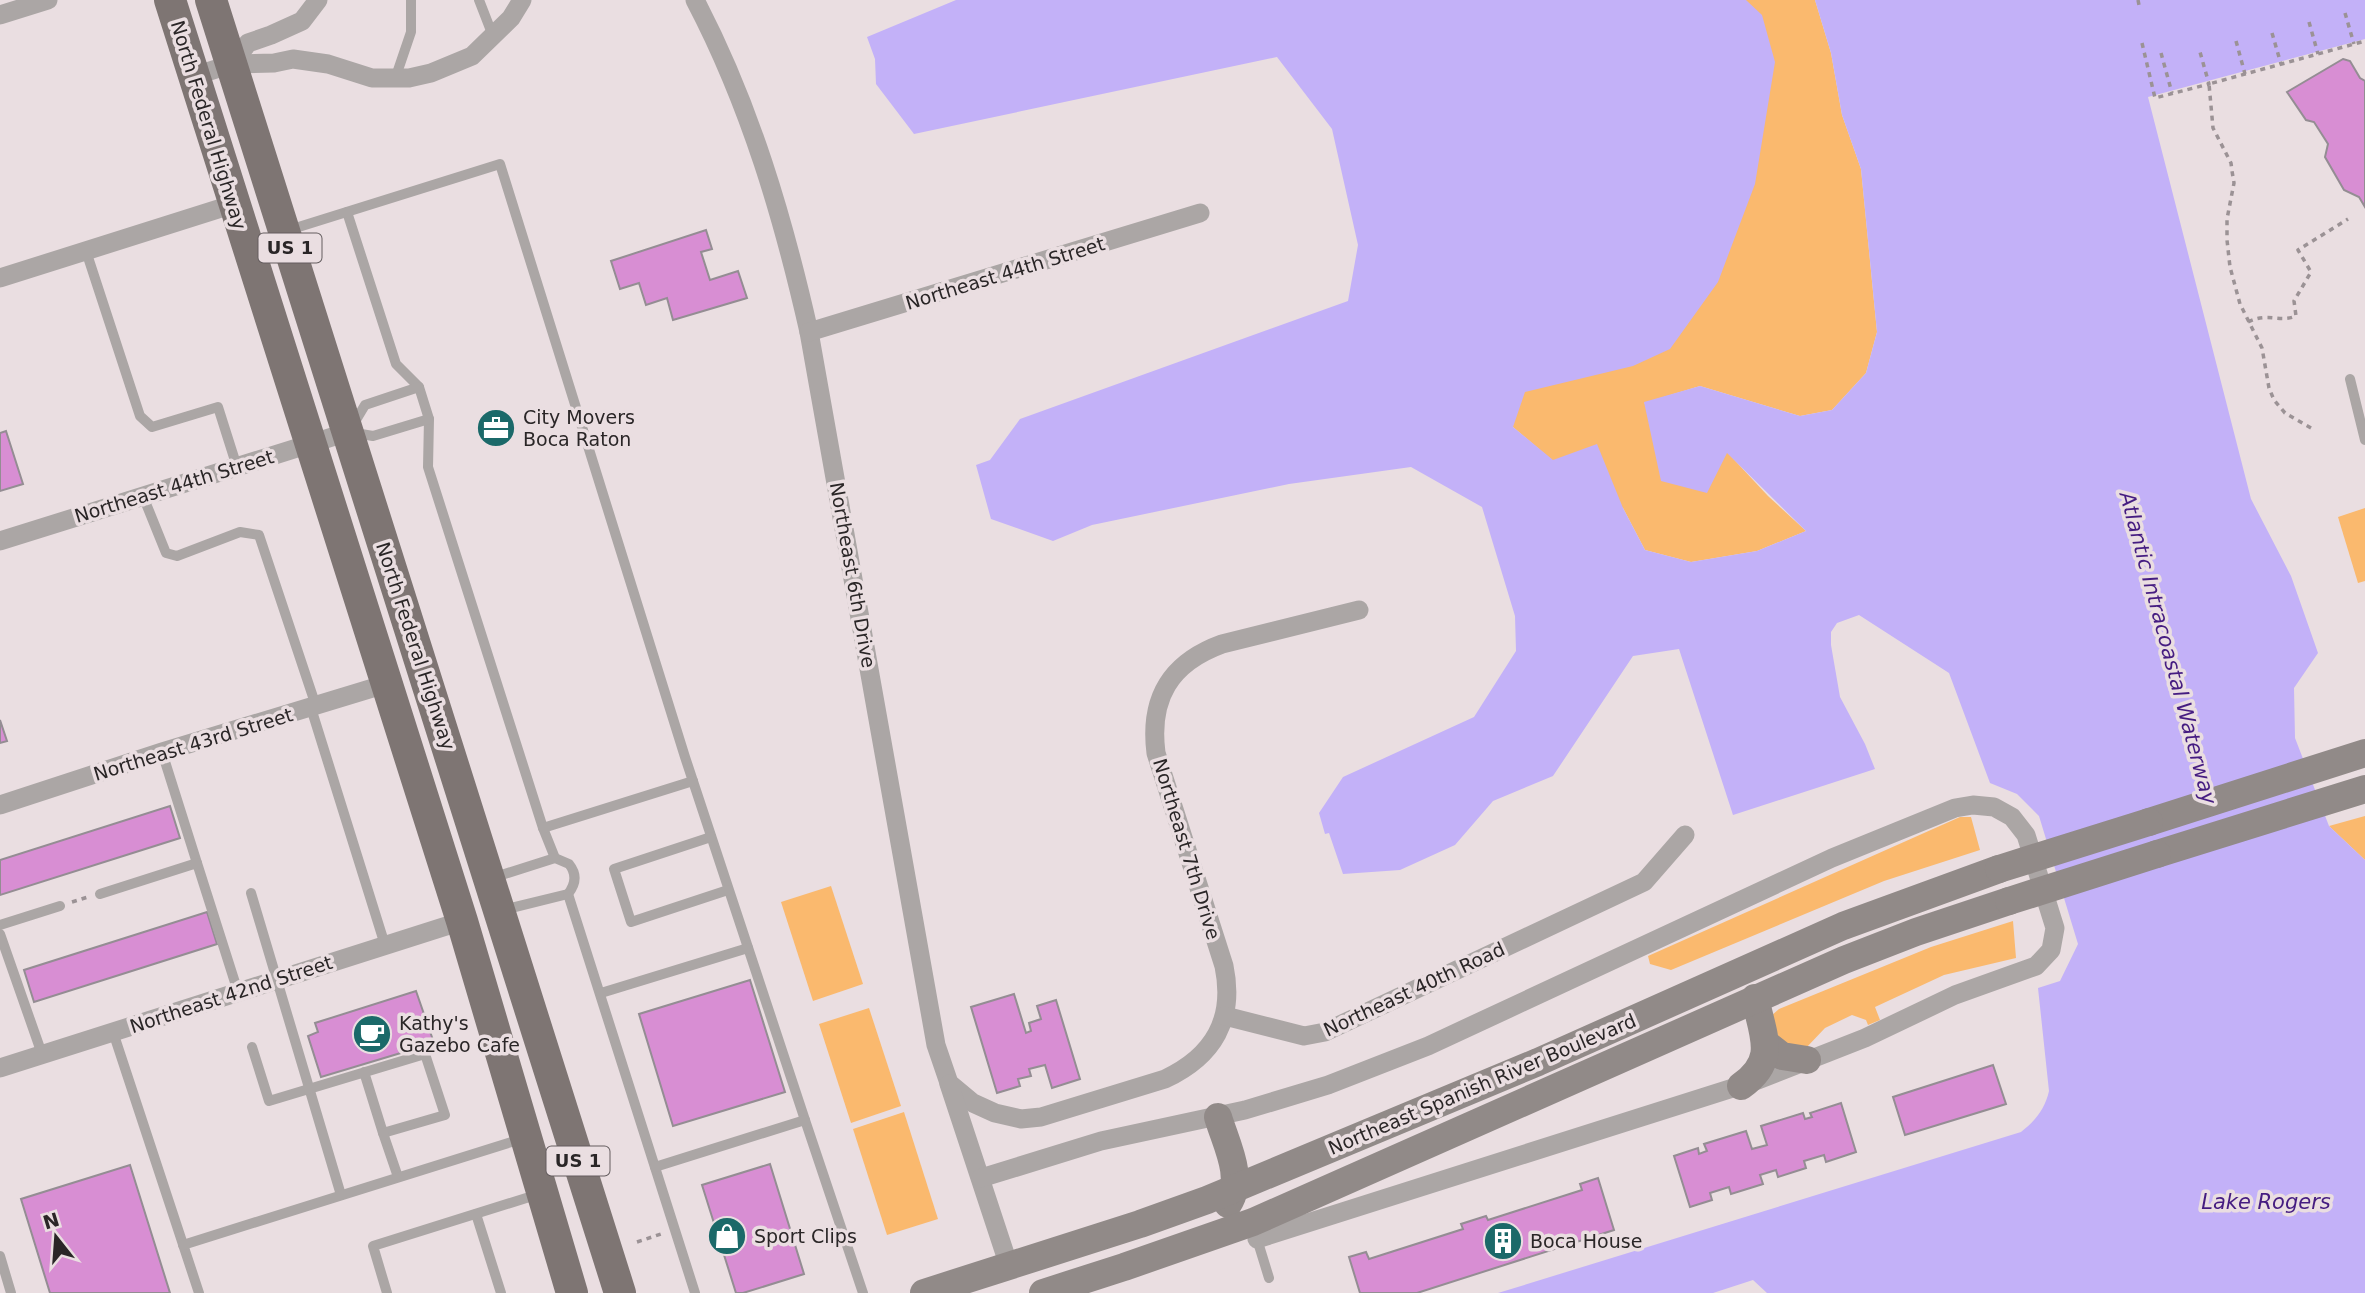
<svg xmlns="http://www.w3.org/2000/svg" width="2365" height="1293" viewBox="0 0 2365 1293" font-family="'DejaVu Sans',sans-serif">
  <rect width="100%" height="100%" fill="#eadee1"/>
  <g fill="#fab96e">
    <polygon points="1347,0 1815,0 1831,53 1842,115 1861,169 1877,332 1866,373 1832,410 1800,416 1700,386 1644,403 1727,452 1768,496 1806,531 1757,551 1691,562 1645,550 1623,508 1553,461 1513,427"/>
    <polygon points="2365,508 2365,581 2358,583 2338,517"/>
    <polygon points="2365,816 2365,860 2329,826"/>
    <polygon points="1960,817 1971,817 1980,850 1884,881 1671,970 1650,964 1648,956"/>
    <polygon points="831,886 863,984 813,1001 781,902"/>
    <polygon points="2013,921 2016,958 1944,975 1875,1007 1880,1020 1868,1025 1866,1020 1852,1015 1825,1028 1806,1048 1780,1042 1771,1016 1779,1009 1931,947"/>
    <polygon points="869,1008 901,1106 851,1123 819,1024"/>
    <polygon points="904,1112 938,1219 887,1235 853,1129"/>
  </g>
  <path fill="#c3b1f8" d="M956 0H1746L1762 15 1775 62 1755 184 1718 282 1670 349 1633 366 1525 392 1513 427 1553 460 1597 444 1623 508 1645 550 1691 562 1757 551 1806 531 1727 453 1707 493 1661 481 1644 402 1700 386 1800 416 1832 410 1866 373 1877 332 1861 169 1842 115 1831 53 1815 0H2365V39L2148 97 2251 499 2291 576 2318 653 2294 688 2295 738 2329 826 2365 860V1293H1767L1753 1280 1713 1293H1498L2021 1132C2035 1121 2045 1109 2049 1091L2038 988 2060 981 2078 944 2039 816 2017 794 1990 783 1949 673 1859 615 1837 623 1831 632V645L1840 697 1865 744 1875 769 1733 815 1679 649 1633 656 1553 776 1493 801 1455 845 1400 870 1343 874 1329 833 1325 834 1319 813 1343 777 1474 717 1516 651 1515 616 1482 507 1411 467 1289 484 1092 525 1053 541 991 519 976 465 990 460 1020 419 1348 301 1358 245 1332 129 1277 57 914 134 876 84 875 59 867 37Z"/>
  <g fill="#d88ed3" stroke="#948d93" stroke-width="2">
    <polygon points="2343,59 2350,61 2360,78 2365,81 2365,207 2359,197 2344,190 2325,157 2328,144 2314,122 2306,120 2287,92"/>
    <polygon points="706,230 712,249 701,252 710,280 738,271 747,298 673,320 667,298 646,305 639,283 620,289 611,261"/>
    <polygon points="6,431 23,484 0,491 0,433"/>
    <polygon points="0,720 7,741 0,743"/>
    <polygon points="170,806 180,838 0,895 0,860"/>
    <polygon points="207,912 217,944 34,1002 24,970"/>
    <polygon points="750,980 785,1092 673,1126 639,1014"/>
    <polygon points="416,991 434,1043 321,1077 308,1036 318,1032 315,1023"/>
    <polygon points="1014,994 1026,1033 1031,1031 1029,1023 1041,1019 1037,1006 1056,1000 1080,1079 1052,1088 1045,1065 1029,1069 1031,1076 1018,1079 1020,1086 997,1093 971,1007"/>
    <polygon points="1993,1065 2006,1104 1905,1135 1893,1097"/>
    <polygon points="1841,1103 1856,1152 1826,1162 1824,1155 1804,1161 1806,1168 1778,1177 1776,1170 1760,1175 1763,1184 1731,1194 1729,1187 1710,1193 1712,1200 1690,1207 1674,1156 1698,1148 1699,1154 1707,1151 1704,1144 1746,1131 1752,1149 1767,1145 1761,1126 1803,1113 1805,1119 1812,1117 1810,1113"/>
    <polygon points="770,1164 804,1274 743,1293 736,1293 702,1185"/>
    <polygon points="130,1165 170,1293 50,1293 21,1199"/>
    <polygon points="1598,1178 1614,1230 1417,1293 1360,1293 1349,1257 1366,1252 1369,1259 1463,1229 1461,1224 1486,1216 1488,1220 1582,1190 1580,1184"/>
  </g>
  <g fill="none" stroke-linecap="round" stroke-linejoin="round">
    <g stroke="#9b9295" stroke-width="3.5" stroke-dasharray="5 5" stroke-linecap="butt">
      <polyline points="2138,0 2139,5"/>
      <polyline points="2345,13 2354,44"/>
      <polyline points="2309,22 2318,54"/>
      <polyline points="2272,33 2281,64"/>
      <polyline points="2236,41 2245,74"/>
      <polyline points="2142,43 2155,98 2209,84 2200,52"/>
      <polyline points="2161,53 2172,93"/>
      <path d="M2248 322C2268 312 2279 323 2296 316L2294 301 2311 272 2298 250 2348 219"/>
      <polyline points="2311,428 2285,413 2274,400 2269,388 2262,348 2240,304 2230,267 2227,240 2227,219 2234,183 2232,171 2231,163 2213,128 2209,84 2365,41"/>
      <polyline points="72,902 88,897"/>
      <polyline points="637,1242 661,1234"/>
    </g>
    <g stroke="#aba6a5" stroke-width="10">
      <polyline points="479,0 493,36"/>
      <polyline points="395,79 411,32 411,0"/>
      <path d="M347 212 396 364 419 387 429 419 428 467 543 828 555 858 569 864C577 874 576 884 568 894L503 910"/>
      <polyline points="289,230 500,164 685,757 805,1120"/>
      <polyline points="86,251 140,416 152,427 218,407 237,467"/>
      <polyline points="2350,379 2365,440"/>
      <polyline points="353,425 365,405 419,387"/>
      <polyline points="355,433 373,436 429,419"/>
      <polyline points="143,496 166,553 177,556 240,532 259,535 316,706"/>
      <polyline points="311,708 385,945"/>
      <polyline points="162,752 197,863"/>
      <polyline points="543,828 693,781"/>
      <polyline points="711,837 614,869 631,922 728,890"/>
      <polyline points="492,878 555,858"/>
      <polyline points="251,893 341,1195"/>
      <polyline points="100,894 197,863 238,992"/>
      <polyline points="568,894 695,1293"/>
      <polyline points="0,925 60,906"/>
      <polyline points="0,934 42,1054"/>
      <polyline points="601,993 748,948"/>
      <polyline points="113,1032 199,1293"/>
      <polyline points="252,1047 269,1101 425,1054 445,1115 383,1133 364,1072"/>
      <polyline points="383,1133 398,1177"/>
      <polyline points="655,1167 805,1120 863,1293"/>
      <polyline points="476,1214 501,1293"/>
      <polyline points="1257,1239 1269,1278"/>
      <polyline points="183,1245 521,1139"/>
      <polyline points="0,1256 11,1293"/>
      <polyline points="387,1293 373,1246 539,1194"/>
    </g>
    <g stroke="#aba6a5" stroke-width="19">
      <path d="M695 0C750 105 783 217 809 332L936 1045 949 1083 973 1103 995 1113 1021 1119 1041 1117 1165 1079C1214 1056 1235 1019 1224 966L1156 753C1149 698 1170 663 1222 644L1359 610"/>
      <polyline points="0,15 48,0"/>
      <polyline points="232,64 248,43 271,35 302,21 318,0"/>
      <polyline points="194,76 232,64 274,63 293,59 328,64 372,78 409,78 431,73 472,56 511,18 522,0"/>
      <polyline points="0,278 234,204"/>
      <polyline points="809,332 1200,213"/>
      <polyline points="0,541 348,432"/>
      <polyline points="0,805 162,752 386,684"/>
      <polyline points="1225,1016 1304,1036 1325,1032 1644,882 1685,835"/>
      <polyline points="0,1068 462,921"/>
      <polyline points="949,1084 1009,1266"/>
      <polyline points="981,1178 1101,1141 1245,1110 1328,1085 1428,1046 1832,858 1955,808 1973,805 1994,807 2012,817 2026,835 2055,928 2051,950 2036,966 1955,995 1865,1038 1758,1080 1257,1239"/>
    </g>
    <g stroke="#918a88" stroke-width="28">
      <polyline points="2149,822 2365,753"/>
      <polyline points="2157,854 2365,789"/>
      <polyline points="1765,1043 1782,1056 1807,1060"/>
      <path d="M1741 1086C1778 1060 1763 1036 1755 998"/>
      <path d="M1218 1117C1226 1144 1245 1178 1228 1204"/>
      <polyline points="924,1293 1140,1224 1207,1200 1538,1062 1843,926 1999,869"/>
      <polyline points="1043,1293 1124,1267 1253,1222 1844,960 1916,932 2009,901"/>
    </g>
    <g stroke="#7e7573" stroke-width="32">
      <polyline points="170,0 462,921 572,1293"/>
      <polyline points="211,0 620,1293"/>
    </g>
    <g stroke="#918a88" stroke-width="28">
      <polyline points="1999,869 2149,822"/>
      <polyline points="2009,901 2157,854"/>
    </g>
  </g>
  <defs>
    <g id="office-disc" transform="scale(2.0125)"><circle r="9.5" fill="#1b6969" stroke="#eadee1"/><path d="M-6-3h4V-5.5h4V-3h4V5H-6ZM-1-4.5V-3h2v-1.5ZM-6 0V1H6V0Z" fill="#fff"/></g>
    <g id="cafe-disc" transform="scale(2.0125)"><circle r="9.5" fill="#1b6969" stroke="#eadee1"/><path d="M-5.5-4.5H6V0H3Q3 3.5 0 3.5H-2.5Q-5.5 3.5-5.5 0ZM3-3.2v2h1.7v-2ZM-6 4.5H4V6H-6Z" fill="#fff"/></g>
    <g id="shop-disc" transform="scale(2.0125)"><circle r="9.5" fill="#1b6969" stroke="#eadee1"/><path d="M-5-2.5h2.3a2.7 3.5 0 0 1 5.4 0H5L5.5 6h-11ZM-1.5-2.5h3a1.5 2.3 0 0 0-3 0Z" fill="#fff"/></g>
    <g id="building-disc" transform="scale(2.0125)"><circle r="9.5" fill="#1b6969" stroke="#eadee1"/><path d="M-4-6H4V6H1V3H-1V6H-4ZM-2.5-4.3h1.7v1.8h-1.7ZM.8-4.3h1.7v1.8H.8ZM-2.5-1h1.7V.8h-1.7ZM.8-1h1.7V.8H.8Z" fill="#fff"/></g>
  </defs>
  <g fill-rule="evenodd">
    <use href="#office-disc" x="496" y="428"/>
    <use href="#cafe-disc" x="372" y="1034"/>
    <use href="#shop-disc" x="727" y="1236"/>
    <use href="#building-disc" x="1503" y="1241"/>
  </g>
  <g text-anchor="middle" stroke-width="7" stroke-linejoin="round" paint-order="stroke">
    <g fill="#eadee1" stroke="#645d5f" stroke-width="2">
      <rect x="258.5" y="233.5" width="63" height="29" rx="5"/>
      <rect x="546.5" y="1146.5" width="63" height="29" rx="5"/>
    </g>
    <g font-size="18" font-weight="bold" fill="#2a2627">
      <text x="290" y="254">US 1</text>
      <text x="578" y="1167">US 1</text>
    </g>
    <g font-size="19" fill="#2a2627" stroke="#eadee1">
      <text transform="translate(209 125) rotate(73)" y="7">North Federal Highway</text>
      <text transform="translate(1005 273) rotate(-17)" y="7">Northeast 44th Street</text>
      <text transform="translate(174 486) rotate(-17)" y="7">Northeast 44th Street</text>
      <text transform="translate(853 575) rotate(80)" y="7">Northeast 6th Drive</text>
      <text transform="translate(416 646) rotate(72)" y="7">North Federal Highway</text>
      <text transform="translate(193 744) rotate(-17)" y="7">Northeast 43rd Street</text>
      <text transform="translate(1187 849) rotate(73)" y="7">Northeast 7th Drive</text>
      <text transform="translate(1414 989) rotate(-25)" y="7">Northeast 40th Road</text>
      <text transform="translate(231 994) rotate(-18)" y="7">Northeast 42nd Street</text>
      <text transform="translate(1482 1084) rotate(-23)" y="7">Northeast Spanish River Boulevard</text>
    </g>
    <g font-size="19" fill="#2a2627" stroke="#eadee1" text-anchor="start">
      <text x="523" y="424">City Movers<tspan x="523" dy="22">Boca Raton</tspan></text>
      <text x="399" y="1030">Kathy's<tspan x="399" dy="22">Gazebo Cafe</tspan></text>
      <text x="754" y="1243">Sport Clips</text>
      <text x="1530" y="1248">Boca House</text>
    </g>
    <g font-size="21" font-style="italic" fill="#451c81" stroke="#eadee1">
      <text transform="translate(2168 648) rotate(75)" y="7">Atlantic Intracoastal Waterway</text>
      <text x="2266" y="1209">Lake Rogers</text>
    </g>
  </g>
  <g transform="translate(56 1237) rotate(343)" stroke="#eadee1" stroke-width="5" paint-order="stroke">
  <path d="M0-5L12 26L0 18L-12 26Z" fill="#2a2627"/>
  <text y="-10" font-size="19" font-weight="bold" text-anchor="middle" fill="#2a2627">N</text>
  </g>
</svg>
